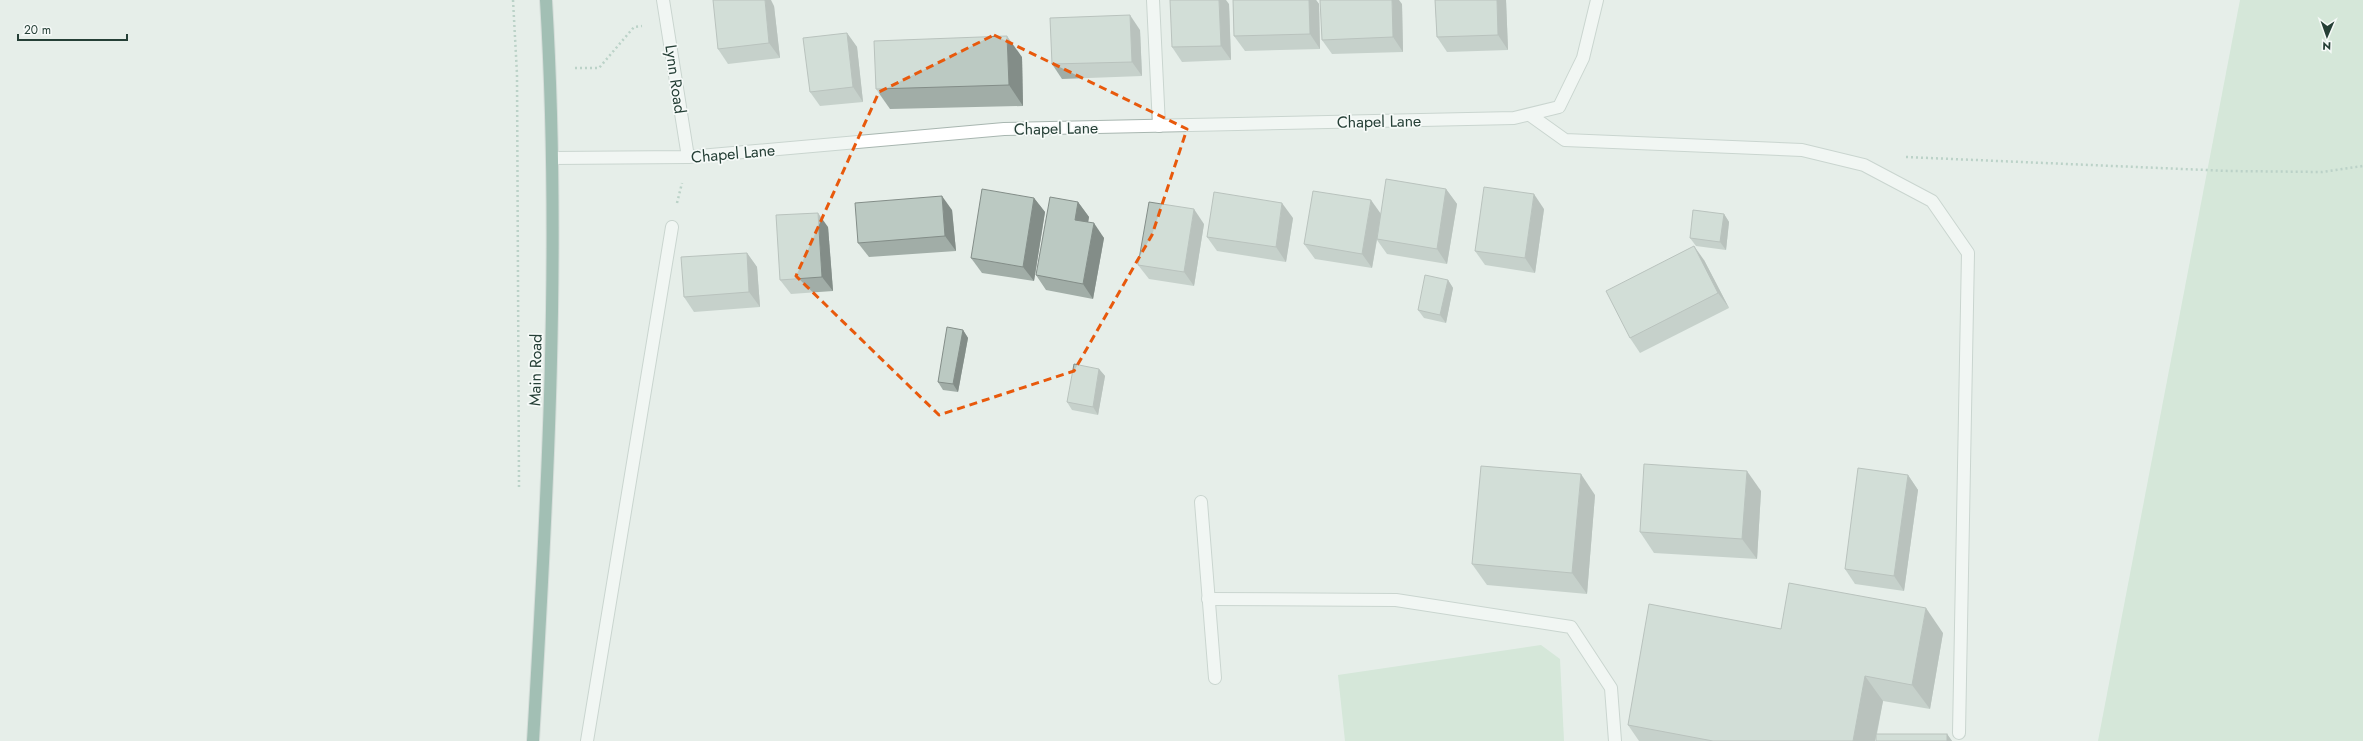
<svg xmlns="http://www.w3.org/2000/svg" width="2363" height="741" viewBox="0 0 2363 741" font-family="Jost,sans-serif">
  <rect width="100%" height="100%" fill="#e6eee9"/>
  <g fill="#c0ddc5">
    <polygon points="2240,0 2363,0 2363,741 2098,741"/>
    <polygon points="1541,645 1560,659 1564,741 1345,741 1338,675"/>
  </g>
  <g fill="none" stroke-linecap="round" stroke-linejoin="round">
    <g stroke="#a8b6b0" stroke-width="14">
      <g id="service">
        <polyline points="1530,115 1565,140 1802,150 1864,165 1932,201 1968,253 1959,733"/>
        <polyline points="1201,502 1215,678"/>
        <polyline points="1208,599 1396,600 1571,627 1611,688 1615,741"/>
        <polyline points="587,741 672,227"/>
      </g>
    </g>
    <g stroke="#a8b6b0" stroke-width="14">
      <g id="minor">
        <polyline points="663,0 688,157"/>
        <polyline points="1153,0 1159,126"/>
        <polyline points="552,158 688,157 1004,129 1514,118 1559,107 1583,58 1597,0"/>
      </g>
    </g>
    <g stroke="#c2c9c7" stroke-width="14">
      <path id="trunk" d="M533 741C548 494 561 247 546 0"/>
    </g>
    <g stroke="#88af9f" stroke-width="2.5" stroke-dasharray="2 3" stroke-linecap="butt">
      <polyline points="513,0 517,74 519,487"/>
      <polyline points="575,68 599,68 634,27 642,26"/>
      <polyline points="1906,157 2229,171 2322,172 2363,166"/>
      <polyline points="677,203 682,183"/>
    </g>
    <use href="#service" stroke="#fff" stroke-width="12"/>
    <use href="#minor" stroke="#fff" stroke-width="12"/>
    <use href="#trunk" stroke="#508674" stroke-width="12"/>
  </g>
  <g fill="#a1ada7">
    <polygon points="1233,0 1316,0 1319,4 1320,49 1245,51 1234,36"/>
    <polygon points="1435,0 1506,0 1508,50 1447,52 1437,37"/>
    <polygon points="1229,4 1231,60 1182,62 1172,47"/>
    <polygon points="1402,4 1403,52 1332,54 1322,40"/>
    <polygon points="774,6 780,58 728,64 718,49"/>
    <polygon points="1140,30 1142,76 1062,79 1052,64"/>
    <polygon points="847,33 857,47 863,102 820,106 810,92"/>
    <polygon points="1022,57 1023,106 890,109 876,89"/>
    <polygon points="1446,189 1457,204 1447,264 1387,254 1377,240 1372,268 1315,259 1304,244 1381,214"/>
    <polygon points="1034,198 1045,212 1034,281 982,273 971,258"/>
    <polygon points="1078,202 1089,217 1088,222 1104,238 1093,299 1046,290 1036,275"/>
    <polygon points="1544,209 1535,273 1485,265 1475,251"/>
    <polygon points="952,210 956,251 869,257 858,243"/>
    <polygon points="1724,214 1729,222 1726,250 1696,246 1690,238"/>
    <polygon points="1293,218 1286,262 1217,251 1207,237"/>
    <polygon points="1204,224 1194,286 1149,279 1138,265"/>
    <polygon points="828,227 833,291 791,294 780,280"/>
    <polygon points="747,253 757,267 760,307 694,312 684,297"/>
    <polygon points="1704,260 1729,308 1640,353 1630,338"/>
    <polygon points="1448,280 1453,288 1446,323 1424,318 1418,310"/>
    <polygon points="963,330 968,338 958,392 943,390 938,382"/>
    <polygon points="1099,369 1105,376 1098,415 1072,410 1067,402"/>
    <polygon points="1908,475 1918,490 1904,591 1855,584 1845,569"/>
    <polygon points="1761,491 1757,559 1654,553 1640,532"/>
    <polygon points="1595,495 1587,594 1487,585 1472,564"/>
    <polygon points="1781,629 1943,633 1930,709 1883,701 1877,734 1947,734 1952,741 1876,741 1876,736 1875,741 1639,741 1628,725"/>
  </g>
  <g fill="#838d88">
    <polygon points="765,0 771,0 774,6 780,58 769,43"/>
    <polygon points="1219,0 1226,0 1229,4 1231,60 1221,46"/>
    <polygon points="1309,0 1316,0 1319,4 1320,49 1310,34"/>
    <polygon points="1392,0 1399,0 1402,4 1403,52 1393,37"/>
    <polygon points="1497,0 1506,0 1508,50 1498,35"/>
    <polygon points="1130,15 1140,30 1142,76 1132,62"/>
    <polygon points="847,33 857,47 863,102 853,87"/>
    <polygon points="1007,36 1022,57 1023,106 1009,85"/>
    <polygon points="1446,189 1457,204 1447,264 1437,249"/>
    <polygon points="1534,194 1544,209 1535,273 1525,258"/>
    <polygon points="942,196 952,210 956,251 945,236"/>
    <polygon points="1034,198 1045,212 1034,281 1023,267"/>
    <polygon points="1371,200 1381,214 1372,268 1362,254"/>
    <polygon points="1078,202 1089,217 1086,234 1075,220"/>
    <polygon points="1282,203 1293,218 1286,262 1276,247"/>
    <polygon points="1194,209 1204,224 1194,286 1184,272"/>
    <polygon points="818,213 828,227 833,291 822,277"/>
    <polygon points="1724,214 1729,222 1726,250 1720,242"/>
    <polygon points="1094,223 1104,238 1093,299 1083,284"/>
    <polygon points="1694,246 1704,260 1729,308 1718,293"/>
    <polygon points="747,253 757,267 760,307 749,292"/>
    <polygon points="1448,280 1453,288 1446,323 1440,315"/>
    <polygon points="963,330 968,338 958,392 953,384"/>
    <polygon points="1099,369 1105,376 1098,415 1093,407"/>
    <polygon points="1747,471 1761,491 1757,559 1742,539"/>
    <polygon points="1581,474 1595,495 1587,594 1572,573"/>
    <polygon points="1908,475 1918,490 1904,591 1894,576"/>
    <polygon points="1926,608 1943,633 1930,709 1912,685"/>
    <polygon points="1865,676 1883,701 1875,741 1853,741"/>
    <polygon points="1947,734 1952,741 1947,741"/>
  </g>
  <g fill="#bbc9c2" stroke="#838d88">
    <polygon points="713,0 765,0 769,43 718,49"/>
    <polygon points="1170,0 1219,0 1221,46 1172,47"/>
    <polygon points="1233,0 1309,0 1310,34 1234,36"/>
    <polygon points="1320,0 1392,0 1393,37 1322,40"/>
    <polygon points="1435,0 1497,0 1498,35 1437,37"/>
    <polygon points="1130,15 1132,62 1052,64 1050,18"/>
    <polygon points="847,33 853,87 810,92 803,38"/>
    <polygon points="1007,36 1009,85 876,89 874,41"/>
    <polygon points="1386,179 1446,189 1437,249 1377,239"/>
    <polygon points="1484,187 1534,194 1525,258 1475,251"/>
    <polygon points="982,189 1034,198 1023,267 971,258"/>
    <polygon points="1313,191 1371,200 1362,254 1304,244"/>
    <polygon points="1214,192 1282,203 1276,247 1207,237"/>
    <polygon points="942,196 945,236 858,243 855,203"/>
    <polygon points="1050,197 1078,202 1075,220 1094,223 1083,284 1036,275"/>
    <polygon points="1149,202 1194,209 1184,272 1138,265"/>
    <polygon points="1693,210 1724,214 1720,242 1690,238"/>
    <polygon points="818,213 822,277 780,280 776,215"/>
    <polygon points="1694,246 1718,293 1630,338 1606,291"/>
    <polygon points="747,253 749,292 684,297 681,257"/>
    <polygon points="1425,275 1448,280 1440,315 1418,310"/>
    <polygon points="947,327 963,330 953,384 938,382"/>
    <polygon points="1074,364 1099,369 1093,407 1067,402"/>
    <polygon points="1644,464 1747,471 1742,539 1640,532"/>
    <polygon points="1481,466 1581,474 1572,573 1472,564"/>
    <polygon points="1858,468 1908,475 1894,576 1845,569"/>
    <polygon points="1789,583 1926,608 1912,685 1865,676 1853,741 1713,741 1628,725 1649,604 1781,629"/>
    <rect x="1876" y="734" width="71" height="7"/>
  </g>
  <path d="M0 0H2363V741H0ZM994 35 1187 129 1152 235 1074 371 939 415 796 276 879 92Z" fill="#e6eee9" fill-opacity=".55" fill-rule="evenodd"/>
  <path fill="none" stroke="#e8590c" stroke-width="3" stroke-dasharray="8 5" stroke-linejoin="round" d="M994 35 1187 129 1152 235 1074 371 939 415 796 276 879 92Z"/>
  <g text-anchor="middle" stroke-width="3.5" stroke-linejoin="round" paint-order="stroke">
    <g font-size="16" fill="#253f36" stroke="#f6faf8">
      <text transform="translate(676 79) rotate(82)" y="6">Lynn Road</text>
      <text transform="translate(1379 121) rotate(-1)" y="6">Chapel Lane</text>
      <text transform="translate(1056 128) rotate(-1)" y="6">Chapel Lane</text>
      <text transform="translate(733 153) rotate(-5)" y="6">Chapel Lane</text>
      <text transform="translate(535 370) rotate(-89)" y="6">Main Road</text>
    </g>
  </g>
  <g transform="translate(2327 36) rotate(182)" stroke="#f6faf8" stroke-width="3" paint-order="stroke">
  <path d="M0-3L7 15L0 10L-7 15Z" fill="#253f36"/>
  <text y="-6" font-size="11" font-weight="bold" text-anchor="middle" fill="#253f36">N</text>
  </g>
  <path d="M18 34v6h109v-6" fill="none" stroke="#253f36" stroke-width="2"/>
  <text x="24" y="34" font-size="12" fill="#253f36" stroke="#f6faf8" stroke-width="3" paint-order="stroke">20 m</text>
</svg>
